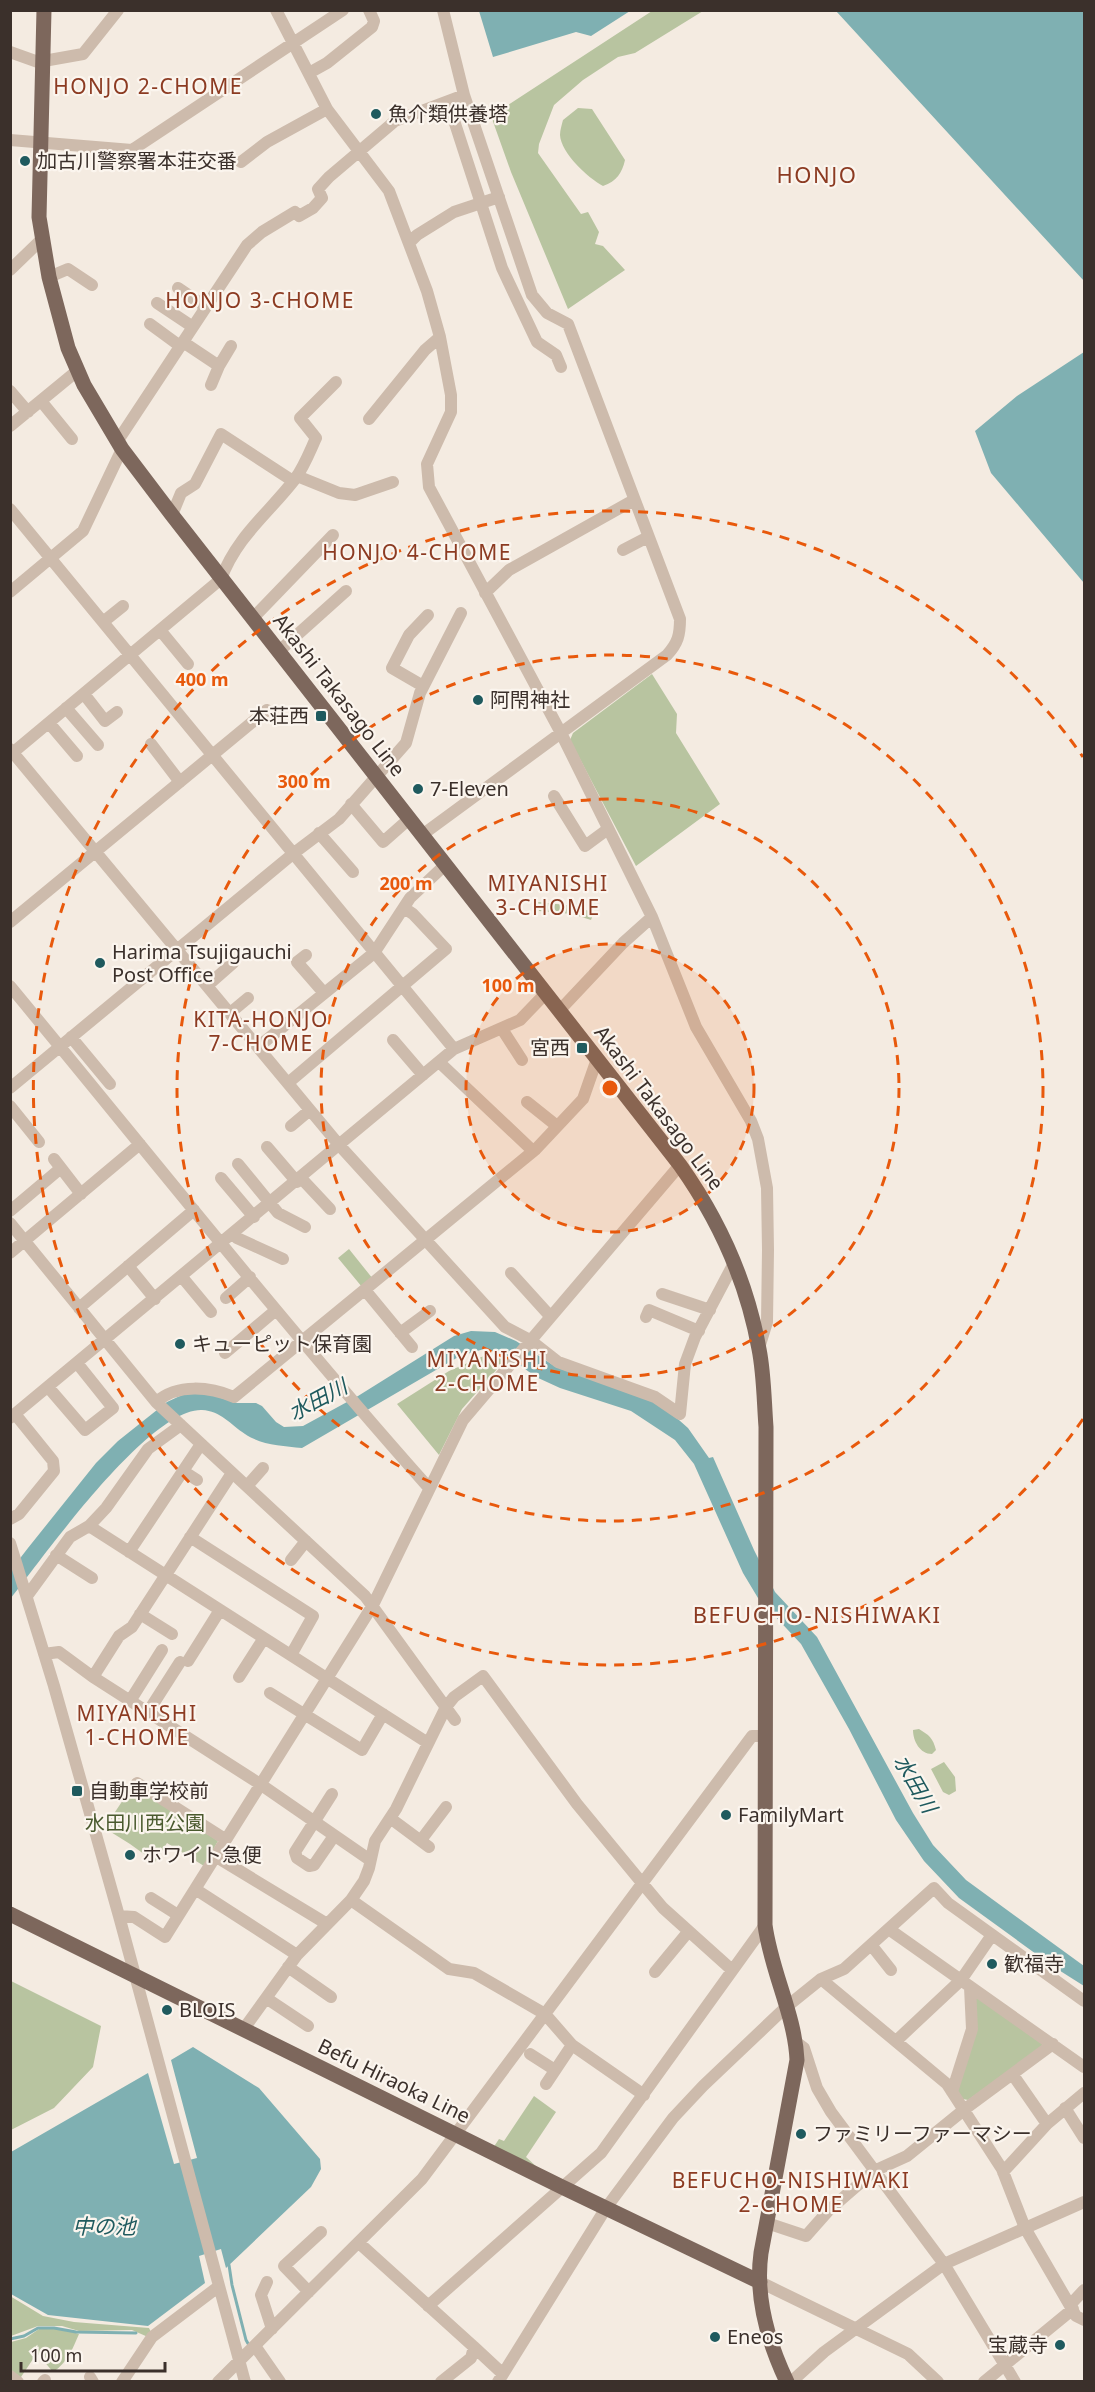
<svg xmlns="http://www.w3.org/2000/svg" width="1095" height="2392" font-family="'Noto Sans','Noto Sans JP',sans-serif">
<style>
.green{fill:#b8c4a0}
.water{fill:#7fb0b2}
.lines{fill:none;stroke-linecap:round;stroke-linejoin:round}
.stream{stroke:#7fb0b2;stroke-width:3}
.minor{stroke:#cdbbac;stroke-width:12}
.major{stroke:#7d675c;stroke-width:15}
.ring{fill:none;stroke:#e8590c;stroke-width:3;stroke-dasharray:10 8}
.poi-dot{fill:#1f5a5e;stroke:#fbf5ee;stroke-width:2}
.labels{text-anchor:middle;stroke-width:4.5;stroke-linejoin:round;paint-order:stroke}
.poi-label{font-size:20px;fill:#3b302b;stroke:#fbf5ee;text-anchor:start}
.street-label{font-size:20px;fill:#3b302b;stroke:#fbf5ee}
.park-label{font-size:20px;fill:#4a5a2e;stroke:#fbf5ee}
.neighbourhood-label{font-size:21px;letter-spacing:1.5px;fill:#8c3b22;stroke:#fbf5ee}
.water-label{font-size:21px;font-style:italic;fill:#1f5a5e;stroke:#fbf5ee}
.quarter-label{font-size:22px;letter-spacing:1.5px;fill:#8c3b22;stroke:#fbf5ee}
.centre{fill:#e8590c;stroke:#fbf5ee;stroke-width:3}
.ring-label{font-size:18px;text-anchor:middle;font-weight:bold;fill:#e8590c;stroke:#fbf5ee;stroke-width:4.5;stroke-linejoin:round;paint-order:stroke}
</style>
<rect width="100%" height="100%" fill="#f4ebe1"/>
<path class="green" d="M652,11H703L635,53L618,57L583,80L554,105L539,144L538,153L581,214L588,212L599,232L595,244L603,246L625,270L568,309L511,172L491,116Z
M578,108L592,109L625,160C622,173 617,181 603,186C588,178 561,153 560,135C560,130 562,124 563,120Z
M652,674L677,714L676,733L720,804L636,866L570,740L573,733Z
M538,902L566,905L594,912L591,920L572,914L539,911Z
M349,1249L373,1279L362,1287L338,1258Z
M486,1355L505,1360L462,1409L439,1455L397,1404L449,1371Z
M919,1729C929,1735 933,1738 936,1750L932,1754C920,1754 913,1741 913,1730Z
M944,1762L955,1777L956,1791L949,1795L943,1792L931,1769Z
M133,1785L218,1841L204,1866L167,1843L155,1862L130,1844L106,1829L105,1827Z
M11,1981L101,2026L93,2067L54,2108L11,2130Z
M974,1994L1043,2043L1041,2048L968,2100L963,2099L955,2088Z
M534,2096L556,2112L526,2157L539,2169L493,2148L499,2139L504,2141Z
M10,2296L43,2316L74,2322L149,2328L152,2334L148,2337L132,2330L79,2331L62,2326H38L11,2336Z
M39,2329H62L79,2334C72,2350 68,2362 53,2372L37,2353L19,2380L11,2373V2342L26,2338Z"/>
<path class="water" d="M479,11V10L630,11L591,36L576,32L493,57Z
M836,11H1084V281Z
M1084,352V583L991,473L975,431L1017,396Z
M471,1331L495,1332L516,1341L556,1367L662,1405L688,1428L709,1458L713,1457L754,1550L775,1592L817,1637L913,1813L933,1845L966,1880L1084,1966V1986L1054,1967L959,1898L924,1861L896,1820L849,1729L801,1644L758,1598L743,1573L694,1464L675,1440L631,1411L560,1388L536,1377L506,1355L484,1349L460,1356L302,1448C282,1446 261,1445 245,1434C230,1424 221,1411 202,1410C149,1408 44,1556 11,1598V1570L28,1548L96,1463L118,1441L167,1402L182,1395L202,1392L237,1403H256L262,1406L276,1422L284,1427L303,1426L358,1396L454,1336Z
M193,2047L259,2088L320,2159L321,2169L311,2187L226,2268L221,2249L199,2256L205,2283L148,2326L48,2315L11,2294V2152L148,2073L174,2164L197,2158L171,2060Z"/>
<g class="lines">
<path class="stream" d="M229,2265L232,2285L246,2340L250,2347
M10,2339L24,2336L38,2328H54L76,2332L136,2333"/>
<path class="minor" d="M276,10L327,109L389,191L427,291L440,337L451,395V412L427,464L429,487L561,733L652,917L696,1027L751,1121L758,1139L767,1188L768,1250L767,1322L759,1348
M10,52L38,62L83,54L118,10
M309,73L327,63L372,27L374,21L369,10
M448,102L502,268L537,342L556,355L561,367
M10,140L132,150L343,10
M241,162L267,142L327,109
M409,243L417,235L454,212L499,197
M10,270L42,239
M49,277L68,269L92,285
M178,288L206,307
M157,303L193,327
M150,324L180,346
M183,342L219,366
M211,385L219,366L231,346
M10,391L28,412
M41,401L72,439
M369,419L425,350L440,337
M10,426L77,371
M117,442L247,245L262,232L295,212L299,216L313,208L322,198L318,189L329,177L395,121L464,95
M297,476L339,493L355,495L393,482
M10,509L454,1049
M172,515L181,493L195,484L221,434L293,481
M623,550L648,537
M10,592L83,531L122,449
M485,593L509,570L634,500
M252,619L333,535
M103,622L123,606
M160,630L188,664
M278,652L346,591
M423,686L392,668L409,635L428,615
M84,694L105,721L117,712
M66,708L98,745
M49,723L77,756
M151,744L180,782
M10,749L340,1146L505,1327L530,1340L558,1362L655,1397L680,1414L685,1364L695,1337L734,1263
M10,755L221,579C237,536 268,514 295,479C304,467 310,451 316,438L300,418L336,382
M554,796L585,846L608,829
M351,804L383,842L409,819
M319,833L353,872
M422,835L667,655C678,643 680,635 680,619L568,324L547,313L532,295L464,95L443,10
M10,922L267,710
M306,955L297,962L324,993
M208,985L233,963
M10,986C149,1154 284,1325 429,1488
M559,1011L623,943L652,917
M230,1013L248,998
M502,1029L522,1060
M71,1037L110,1084
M393,1040L423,1075
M258,1047L374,953L410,898L445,865
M439,1062L533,1151
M288,1083L446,949L413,914L404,908
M10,1088L294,853L339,819L406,743L420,693L461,613
M527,1102L557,1126
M10,1106L39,1142
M291,1126L310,1110
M267,1147L297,1182
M54,1159L81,1194
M238,1164L278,1213L305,1227
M221,1178L254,1217
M301,1178L330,1209
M10,1211L61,1168
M10,1223L156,1402L365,1596L455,1720
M233,1234L237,1238L283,1259
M10,1253L140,1144
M128,1266L155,1299
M511,1273L550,1316
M182,1277L211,1312
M365,1290L412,1347
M662,1294L710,1310
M226,1298L250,1277
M79,1308L194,1210
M646,1317L649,1310L699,1331
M400,1333L430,1311
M225,1353L276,1310
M48,1387L85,1430L113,1408L77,1363
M156,1402C178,1383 210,1387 234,1397L536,1149L583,1099L597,1059
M10,1418L454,1049L520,1020L546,993
M183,1471L197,1480
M247,1486L263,1468
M10,1519L19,1514L54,1471L53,1461L15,1414
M89,1526L428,1743
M190,1537L313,1616L291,1655
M10,1543L54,1686L119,1916L245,2382
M129,1552L201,1444
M56,1555L92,1578
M291,1560L306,1541
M27,1596L70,1537L89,1526L106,1508L148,1449L181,1425
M140,1614L172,1634
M44,1654L59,1652L93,1677L260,1784L370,1860
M188,1661L220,1610
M93,1677L119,1636L132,1627L232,1473
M239,1677L264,1638
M270,1693L362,1750L383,1714
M130,1701L162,1650
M148,1712L180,1662
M137,1783L225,1839
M332,1794L295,1852L297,1858L309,1866L314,1865L334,1836
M390,1818L429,1847
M421,1840L446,1807
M215,1856L327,1924
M195,1889L297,1955
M151,1898L178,1915
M351,1900L449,1969L474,1973L545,2014L572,2045L644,2095
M119,1916L134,1917L165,1937L373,1605L463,1420L680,1165
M890,1930L1084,2067
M872,1946L891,1970
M288,1967L331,1997
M655,1972L688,1932
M821,1979L947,2084L1002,2169L1025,2228L1076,2316L1084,2320
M266,1998L308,2026
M243,2030L297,1955L351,1900L364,1881L369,1868L375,1841L396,1809L446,1707L454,1697L483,1676L577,1804L642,1883L663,1908L732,1970
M896,2041L961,1980L992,1935
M796,2042L804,2048L817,2088L831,2112L944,2264L1015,2382
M530,2054L555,2070
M1013,2075L1047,2124
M546,2084L572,2045
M952,2092L972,2029L970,1987
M1065,2108L1084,2138
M1003,2172L1047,2124L1084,2093
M767,2223L806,2236L829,2210L874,2171L907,2156L965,2109L1053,2044
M359,2243L474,2347L471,2358L441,2382
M267,2282L261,2295L272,2329
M760,2282L908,2354L938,2382
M309,2292L284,2266L321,2232
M1070,2305L1084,2290
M428,2306L601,2153L765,1925
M255,2346L280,2382
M474,2347L503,2374
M10,2376L18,2382
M90,2377L93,2382
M43,2382L45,2380
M122,2382L152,2337L218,2287
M218,2382L422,2179L752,1736H765
M498,2382L606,2208L673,2118L703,2086L785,2008L821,1979L844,1969L934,1888L948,1903L1084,2001
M791,2382L824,2352L944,2264L1084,2202
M984,2382L1073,2309"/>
<path class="major" d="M44,10L39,217L49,277L68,348L84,385L122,449L172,515L680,1165C719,1220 747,1282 759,1349C764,1374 764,1401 766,1427L765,1925C771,1971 795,2015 797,2060L761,2253C755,2297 768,2342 787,2382
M10,1914L562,2187L760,2282"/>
</g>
<circle cx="610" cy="1088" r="144" fill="#e8590c" fill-opacity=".12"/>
<g class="ring">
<circle cx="610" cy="1088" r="144"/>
<circle cx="610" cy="1088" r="289"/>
<circle cx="610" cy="1088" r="433"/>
<path d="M1083 1419A577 577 0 1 1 1083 757"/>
</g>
<g class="poi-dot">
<circle cx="376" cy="114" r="6"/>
<circle cx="25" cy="161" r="6"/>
<circle cx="478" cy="700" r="6"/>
<rect x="315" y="710" width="12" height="12" rx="3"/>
<circle cx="418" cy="789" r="6"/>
<circle cx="100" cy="963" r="6"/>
<rect x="576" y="1042" width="12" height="12" rx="3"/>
<circle cx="180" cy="1344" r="6"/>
<rect x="71" y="1785" width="12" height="12" rx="3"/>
<circle cx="726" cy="1815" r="6"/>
<circle cx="130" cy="1855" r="6"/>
<circle cx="992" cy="1964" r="6"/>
<circle cx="167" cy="2010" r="6"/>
<circle cx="801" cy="2134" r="6"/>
<circle cx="715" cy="2337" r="6"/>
<circle cx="1060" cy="2345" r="6"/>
</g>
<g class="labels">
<g class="poi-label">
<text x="388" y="121">魚介類供養塔</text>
<text x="37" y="168">加古川警察署本荘交番</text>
<text x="490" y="707">阿閇神社</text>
<text x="309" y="723" text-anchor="end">本荘西</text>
<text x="430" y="796">7-Eleven</text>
<text x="112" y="959">Harima Tsujigauchi<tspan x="112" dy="23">Post Office</tspan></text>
<text x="570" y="1055" text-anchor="end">宮西</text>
<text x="192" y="1351">キューピット保育園</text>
<text x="89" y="1798">自動車学校前</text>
<text x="738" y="1822">FamilyMart</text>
<text x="142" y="1862">ホワイト急便</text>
<text x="1004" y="1971">歓福寺</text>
<text x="179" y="2017">BLOIS</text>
<text x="813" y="2141">ファミリーファーマシー</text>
<text x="727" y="2344">Eneos</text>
<text x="1048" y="2352" text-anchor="end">宝蔵寺</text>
</g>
<g class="street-label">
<text transform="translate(339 695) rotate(52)" y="7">Akashi Takasago Line</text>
<text transform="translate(659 1108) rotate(53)" y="7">Akashi Takasago Line</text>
<text transform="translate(394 2081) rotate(26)" y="7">Befu Hiraoka Line</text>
</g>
<g class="park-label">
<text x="145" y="1830">水田川西公園</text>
</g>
<g class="neighbourhood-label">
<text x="148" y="94">HONJO 2-CHOME</text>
<text x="260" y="308">HONJO 3-CHOME</text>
<text x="417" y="560">HONJO 4-CHOME</text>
<text x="548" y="891">MIYANISHI<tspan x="548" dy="24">3-CHOME</tspan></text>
<text x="261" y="1027">KITA-HONJO<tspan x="261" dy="24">7-CHOME</tspan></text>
<text x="487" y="1367">MIYANISHI<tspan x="487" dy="24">2-CHOME</tspan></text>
<text x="137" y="1721">MIYANISHI<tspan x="137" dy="24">1-CHOME</tspan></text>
<text x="791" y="2188">BEFUCHO-NISHIWAKI<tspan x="791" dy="24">2-CHOME</tspan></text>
</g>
<g class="water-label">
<text transform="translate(318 1400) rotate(-28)" y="7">水田川</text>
<text transform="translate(915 1784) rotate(60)" y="7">水田川</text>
<text x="104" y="2234">中の池</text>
</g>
<g class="quarter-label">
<text x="817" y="183">HONJO</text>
<text x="817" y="1623">BEFUCHO-NISHIWAKI</text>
</g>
</g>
<circle cx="610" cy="1088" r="9" class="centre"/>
<g class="ring-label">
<text x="202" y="686">400 m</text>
<text x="304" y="788">300 m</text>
<text x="406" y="890">200 m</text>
<text x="508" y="992">100 m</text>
</g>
<rect width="1095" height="2392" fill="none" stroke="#3b302b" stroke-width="24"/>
<path d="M21 2362v9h144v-9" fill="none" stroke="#3b302b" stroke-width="3"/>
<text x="30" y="2362" font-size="18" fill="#3b302b" stroke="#fbf5ee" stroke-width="4.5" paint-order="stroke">100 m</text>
</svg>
